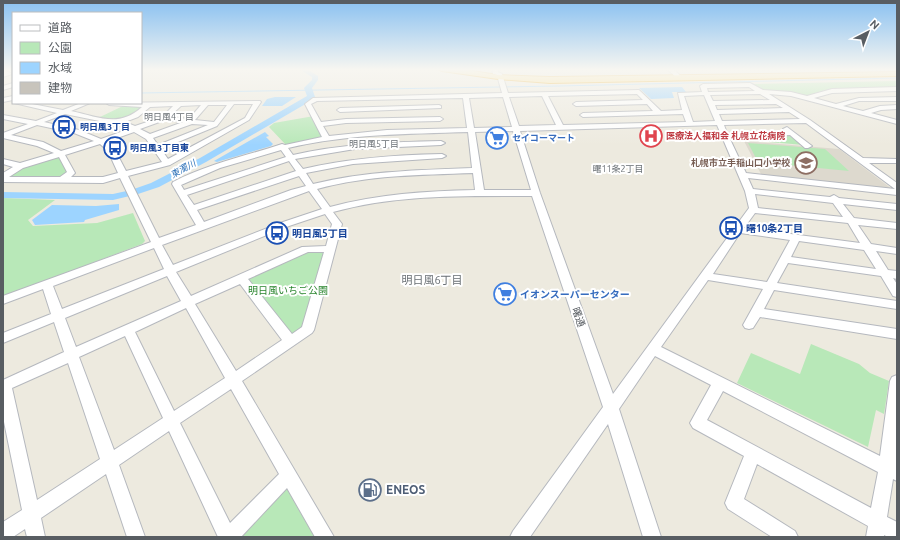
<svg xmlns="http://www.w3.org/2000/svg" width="900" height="540" font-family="Ubuntu,'Noto Sans JP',sans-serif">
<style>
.education{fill:#ddd9ce}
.green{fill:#b8e8b8}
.water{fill:#9dd4ff}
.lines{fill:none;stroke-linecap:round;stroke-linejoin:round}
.stream{stroke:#9dd4ff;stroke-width:1}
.river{fill:#9dd4ff;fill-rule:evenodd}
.minor-casing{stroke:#b5b8be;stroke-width:2}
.highway-casing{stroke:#eca200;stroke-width:2}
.minor{fill:#fff;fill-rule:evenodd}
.highway{fill:#ffe084;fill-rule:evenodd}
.wall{fill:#aca9a2}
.building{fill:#c8c4bc;stroke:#8c8984}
.labels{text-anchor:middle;stroke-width:4;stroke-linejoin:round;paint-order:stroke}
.far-neighbourhood-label{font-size:9px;fill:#696f74;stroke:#fff}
.far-transit-label{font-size:9px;font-weight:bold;fill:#164399;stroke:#fff;text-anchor:start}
.far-health-label{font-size:9px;font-weight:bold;fill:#be3a42;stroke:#fff;text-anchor:start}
.far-shop-label{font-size:9px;font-weight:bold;fill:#366cbe;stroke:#fff;text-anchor:start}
.far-education-label{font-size:9px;font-weight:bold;fill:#785e54;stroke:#fff;text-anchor:end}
.far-water-label{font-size:9px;font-style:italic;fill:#3174ba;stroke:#fff}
.transit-label{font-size:10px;font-weight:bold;fill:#164399;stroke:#fff;text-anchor:start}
.park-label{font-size:10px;fill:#2c8630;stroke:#fff}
.shop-label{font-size:10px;font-weight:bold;fill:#366cbe;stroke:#fff;text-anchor:start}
.street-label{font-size:10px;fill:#585d62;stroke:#fff}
.neighbourhood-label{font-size:11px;fill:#696f74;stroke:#fff}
.near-service-label{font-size:12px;font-weight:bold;fill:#4e5e75;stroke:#fff;text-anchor:start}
</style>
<rect width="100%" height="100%" fill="#edeadf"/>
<path class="education" d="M744,141L839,149L892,189L891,190L762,176Z"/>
<path class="green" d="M897,81V88L834,89L822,91L808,96L762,90L753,84Z
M125,105H146L132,116L119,121L100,117Z
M314,116L326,137L286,145L269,127L274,123Z
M764,135H790L804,145L769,142Z
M748,143L825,149L849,171L758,162Z
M60,154L71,173L61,180L3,177L20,166Z
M3,198L55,200L28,220L33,226L97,223L133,213L145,241L142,244L3,297Z
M306,249H330L308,330L290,341L242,279Z
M811,344L859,364L870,373L889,381L884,414L876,410L868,447L737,383L751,353L800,374Z
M289,475L325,537H228Z"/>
<path class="water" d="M682,87L686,92H672L674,98L651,99L639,88Z
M275,97H296L282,106H262L267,99Z
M265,132L269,136L266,137L273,144L271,146L217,162L214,161Z
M119,204V210L85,220L84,222L35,225L32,220L52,205L96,206Z"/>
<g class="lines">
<path class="stream" d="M141,93L559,86L897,78"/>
<path class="river" d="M299,69H307L318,76V80L312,88L315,97L314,99L206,162L159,187L138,194L113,200L3,198V192L113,194L131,190L151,183L200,158L307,96L304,88L312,80V77Z"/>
<g class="minor-casing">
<path id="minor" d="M3,69L12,74L3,77Z
M492,69H498V72L502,74L508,93L639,90L661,111L682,110L678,93L702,92L700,86L703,84L750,83L763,90L791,92L807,96L832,89L897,87V91L832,93L814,98L836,104L859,98L897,97V101H859L843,106L863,111L880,106L897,105V109L881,110L871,113L897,120V124L791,96L769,94L810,120L863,158L897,159V163H869L897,183V195L748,178L753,189L830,197L834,195L839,198L897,204V210L843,204L854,218L897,223V229L858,225L871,244L897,248V254L876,251L888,270L897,271V279L893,278L897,284V297L893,296L881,276L788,263L777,283L897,301V309L774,290L764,309L897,329V339L760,317L753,328L749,329L745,328L743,325L763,289L708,280L661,347L880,456L890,381L892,377L897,375V450L896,464L897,465V481L893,479L887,517L897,522V537H888L884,535V537H866L868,526L757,464L744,499L795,531L798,537H772L728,509L725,503L744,456L693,428L690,423L711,385L655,356L619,409L661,537H643L608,424L530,537H510L513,531L603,407L532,196C466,196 398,194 333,212L342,224L314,330L312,333L242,381L334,537H315L287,488L241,537H218L169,431L119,465L145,537H127L106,474L41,518L45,537H27L25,529L13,537H3V522L22,510L3,417V380L64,352L54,322L3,343V333L51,314L43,289L3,304V296L151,242L120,178L103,183L3,182V173L13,167L3,164V159L20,163L54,153L37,146L3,138V133L28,124L3,119V115L36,121L57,113L14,103H27L63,110L81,103H90L71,111C99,117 119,128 142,107L109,105L106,103L260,101L261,102L249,120L170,165L128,176L159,238L196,225L172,184L173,182C207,164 246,156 282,144L285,145L322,137L305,104L313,98L502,93L497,75L493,74ZM749,87L755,91L708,92L707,88ZM637,94L643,100L576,102L573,104L576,106L647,104L653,111L583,113L580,115L583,117L683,114L686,122L563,125L548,96ZM760,94L770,100L713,101L710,95ZM704,95L715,121L693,122L684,96ZM542,96L556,125L519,126L509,97ZM503,97L512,127L474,128L469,98ZM463,98L467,128L387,130L329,136L323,126L346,123L440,121L443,119L440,117L346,119L321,122L311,104L317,101ZM234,104H253L245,118L168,159L161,149L217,126ZM776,104L783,108L717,110L715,105ZM201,105L189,119L169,117L181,106ZM208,105H227L214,122L195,120ZM173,106L162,117L135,126L125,122L138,117L150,107ZM789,112L800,119L722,121L719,114ZM65,114L124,126L129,129L101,139L79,130L44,122ZM165,120L183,122L150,134L140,129ZM806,123L895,189L746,173L729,137L790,135L805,148H808L812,146L787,127L783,129L785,131L727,133L724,125ZM192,124L208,125L158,145L153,138ZM37,125L74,133L94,141L61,151L43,142L11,135ZM717,125L745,191L749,208L613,394L540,193L520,131ZM513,131L531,190H484L475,132ZM134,132L146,139L162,162L126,171L115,150L106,142ZM468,132L472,168C418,170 366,171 313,184L306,173L353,164L442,158L446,156L442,154C395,155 349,158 303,169L295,159L355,149L441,145L445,143L441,141C391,142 341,144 293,155L288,148C347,134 407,134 468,132ZM100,144L108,151L118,173L103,177H71L75,173L65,155ZM281,150L286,157L184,190L181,185L220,168ZM59,157L67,172L60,177H9L23,168ZM289,161L296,171L194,205L187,195ZM473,173L475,190C426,191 378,194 330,207L317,189C368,175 420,175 473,173ZM299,176L306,186L291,190L204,222L197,210ZM309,191L322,209L283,222L173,265L162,245ZM755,194L833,203L843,217L758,208ZM755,213L848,223L860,243L744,228ZM325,214L332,224L326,246L302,247L191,296L176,272L289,226ZM740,233L790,240L767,282L713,274ZM799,241L864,250L876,269L791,257ZM154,248L164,269L62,309L53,286ZM308,252H324L302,327L292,334L248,279ZM167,276L181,301L76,347L65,318ZM240,284L282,340L236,371L195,304ZM186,308L225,378L174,411L135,332ZM125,336L163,418L114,450L79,357ZM68,363L100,459L37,500L12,388ZM231,389L279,474L230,523L180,423ZM723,391L878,472L871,508L707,420Z
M667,69H673L683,78L678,79Z
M13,83V87L3,90V86Z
M13,96V100L3,102V98Z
M439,105L441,106V108L340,112L337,110L340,108Z"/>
</g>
<g class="highway-casing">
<path id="highway" d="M438,69H460L498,75L550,77L897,72V76L550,83L498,79L442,71Z"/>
</g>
<use href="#minor" class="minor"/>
<use href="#highway" class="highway"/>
</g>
<path class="wall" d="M492,130L502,136L501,141H494L492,135Z"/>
<path class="building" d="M492,130H500L502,136H494Z"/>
<linearGradient id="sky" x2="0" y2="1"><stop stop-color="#8ac1f1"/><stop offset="0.48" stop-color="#f7f6f1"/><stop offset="1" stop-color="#f7f6f1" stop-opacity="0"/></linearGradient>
<rect width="900" height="145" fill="url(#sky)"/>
<defs>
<g id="bus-ring" transform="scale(1.15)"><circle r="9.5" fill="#fff" stroke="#1a4fb4" stroke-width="1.5"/><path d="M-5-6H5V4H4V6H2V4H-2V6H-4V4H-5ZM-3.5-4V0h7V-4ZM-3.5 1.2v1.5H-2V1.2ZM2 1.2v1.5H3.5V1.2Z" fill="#1a4fb4"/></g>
<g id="hospital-ring" transform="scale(1.15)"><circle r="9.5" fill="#fff" stroke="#e0444e" stroke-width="1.5"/><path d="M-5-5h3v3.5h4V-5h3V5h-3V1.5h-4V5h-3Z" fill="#e0444e"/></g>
<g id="supermarket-ring" transform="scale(1.15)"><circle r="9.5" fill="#fff" stroke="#3f7fe0" stroke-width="1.5"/><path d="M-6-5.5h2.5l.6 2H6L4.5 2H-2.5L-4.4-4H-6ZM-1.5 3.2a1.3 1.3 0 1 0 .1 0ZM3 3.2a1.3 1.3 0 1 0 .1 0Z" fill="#3f7fe0"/></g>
<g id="school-ring" transform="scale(1.15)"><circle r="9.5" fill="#fff" stroke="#8d6e63" stroke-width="1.5"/><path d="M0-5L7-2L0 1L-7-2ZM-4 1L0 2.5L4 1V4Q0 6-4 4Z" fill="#8d6e63"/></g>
<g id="fuel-ring" transform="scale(1.15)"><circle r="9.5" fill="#fff" stroke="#5c6f8a" stroke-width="1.5"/><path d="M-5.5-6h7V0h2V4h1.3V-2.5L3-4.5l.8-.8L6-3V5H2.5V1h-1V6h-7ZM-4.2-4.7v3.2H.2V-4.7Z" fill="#5c6f8a"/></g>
</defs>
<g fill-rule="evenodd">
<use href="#bus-ring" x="64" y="127"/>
<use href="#hospital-ring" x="651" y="136"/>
<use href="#supermarket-ring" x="497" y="138"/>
<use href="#bus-ring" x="115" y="148"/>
<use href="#school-ring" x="806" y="163"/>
<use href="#bus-ring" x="731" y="228"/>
<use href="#bus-ring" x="277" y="233"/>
<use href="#supermarket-ring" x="505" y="294"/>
<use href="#fuel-ring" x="370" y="490"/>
</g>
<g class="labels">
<g class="far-neighbourhood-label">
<text x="169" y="120">明日風4丁目</text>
<text x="374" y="147">明日風5丁目</text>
<text x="618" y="172">曙11条2丁目</text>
</g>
<g class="far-transit-label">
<text x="80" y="130">明日風3丁目</text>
<text x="130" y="151">明日風3丁目東</text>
</g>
<g class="far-health-label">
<text x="666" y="139">医療法人福和会 札幌立花病院</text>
</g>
<g class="far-shop-label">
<text x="512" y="141">セイコーマート</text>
</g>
<g class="far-education-label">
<text x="790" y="166">札幌市立手稲山口小学校</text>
</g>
<g class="far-water-label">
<text transform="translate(183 169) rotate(-29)" y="3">東濁川</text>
</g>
<g class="transit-label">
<text x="746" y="232">曙10条2丁目</text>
<text x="292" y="237">明日風5丁目</text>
</g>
<g class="park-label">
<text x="288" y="294">明日風いちご公園</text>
</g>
<g class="shop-label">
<text x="520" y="298">イオンスーパーセンター</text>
</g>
<g class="street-label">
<text transform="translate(579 317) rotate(71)" y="4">曙通</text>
</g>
<g class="neighbourhood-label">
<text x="432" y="284">明日風6丁目</text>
</g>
<g class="near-service-label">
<text x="386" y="494">ENEOS</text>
</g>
</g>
<rect width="900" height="540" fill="none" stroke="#585d62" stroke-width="8"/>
<rect x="12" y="12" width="130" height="92" fill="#ffffff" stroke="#bcbec0"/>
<rect x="20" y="25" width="20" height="6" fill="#ffffff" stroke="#bcbec0"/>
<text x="48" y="32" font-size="12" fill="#585d62">道路</text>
<rect x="20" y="42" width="20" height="12" fill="#b8e8b8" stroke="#bcbec0"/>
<text x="48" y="52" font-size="12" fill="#585d62">公園</text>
<rect x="20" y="62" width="20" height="12" fill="#9dd4ff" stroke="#bcbec0"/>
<text x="48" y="72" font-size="12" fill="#585d62">水域</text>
<rect x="20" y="82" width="20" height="12" fill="#c8c4bc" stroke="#bcbec0"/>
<text x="48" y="92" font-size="12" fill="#585d62">建物</text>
<g transform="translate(868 32) rotate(42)" stroke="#ffffff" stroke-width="3" paint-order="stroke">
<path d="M0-3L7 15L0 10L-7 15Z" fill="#585d62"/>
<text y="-6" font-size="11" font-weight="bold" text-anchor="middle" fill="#585d62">N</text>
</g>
</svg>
